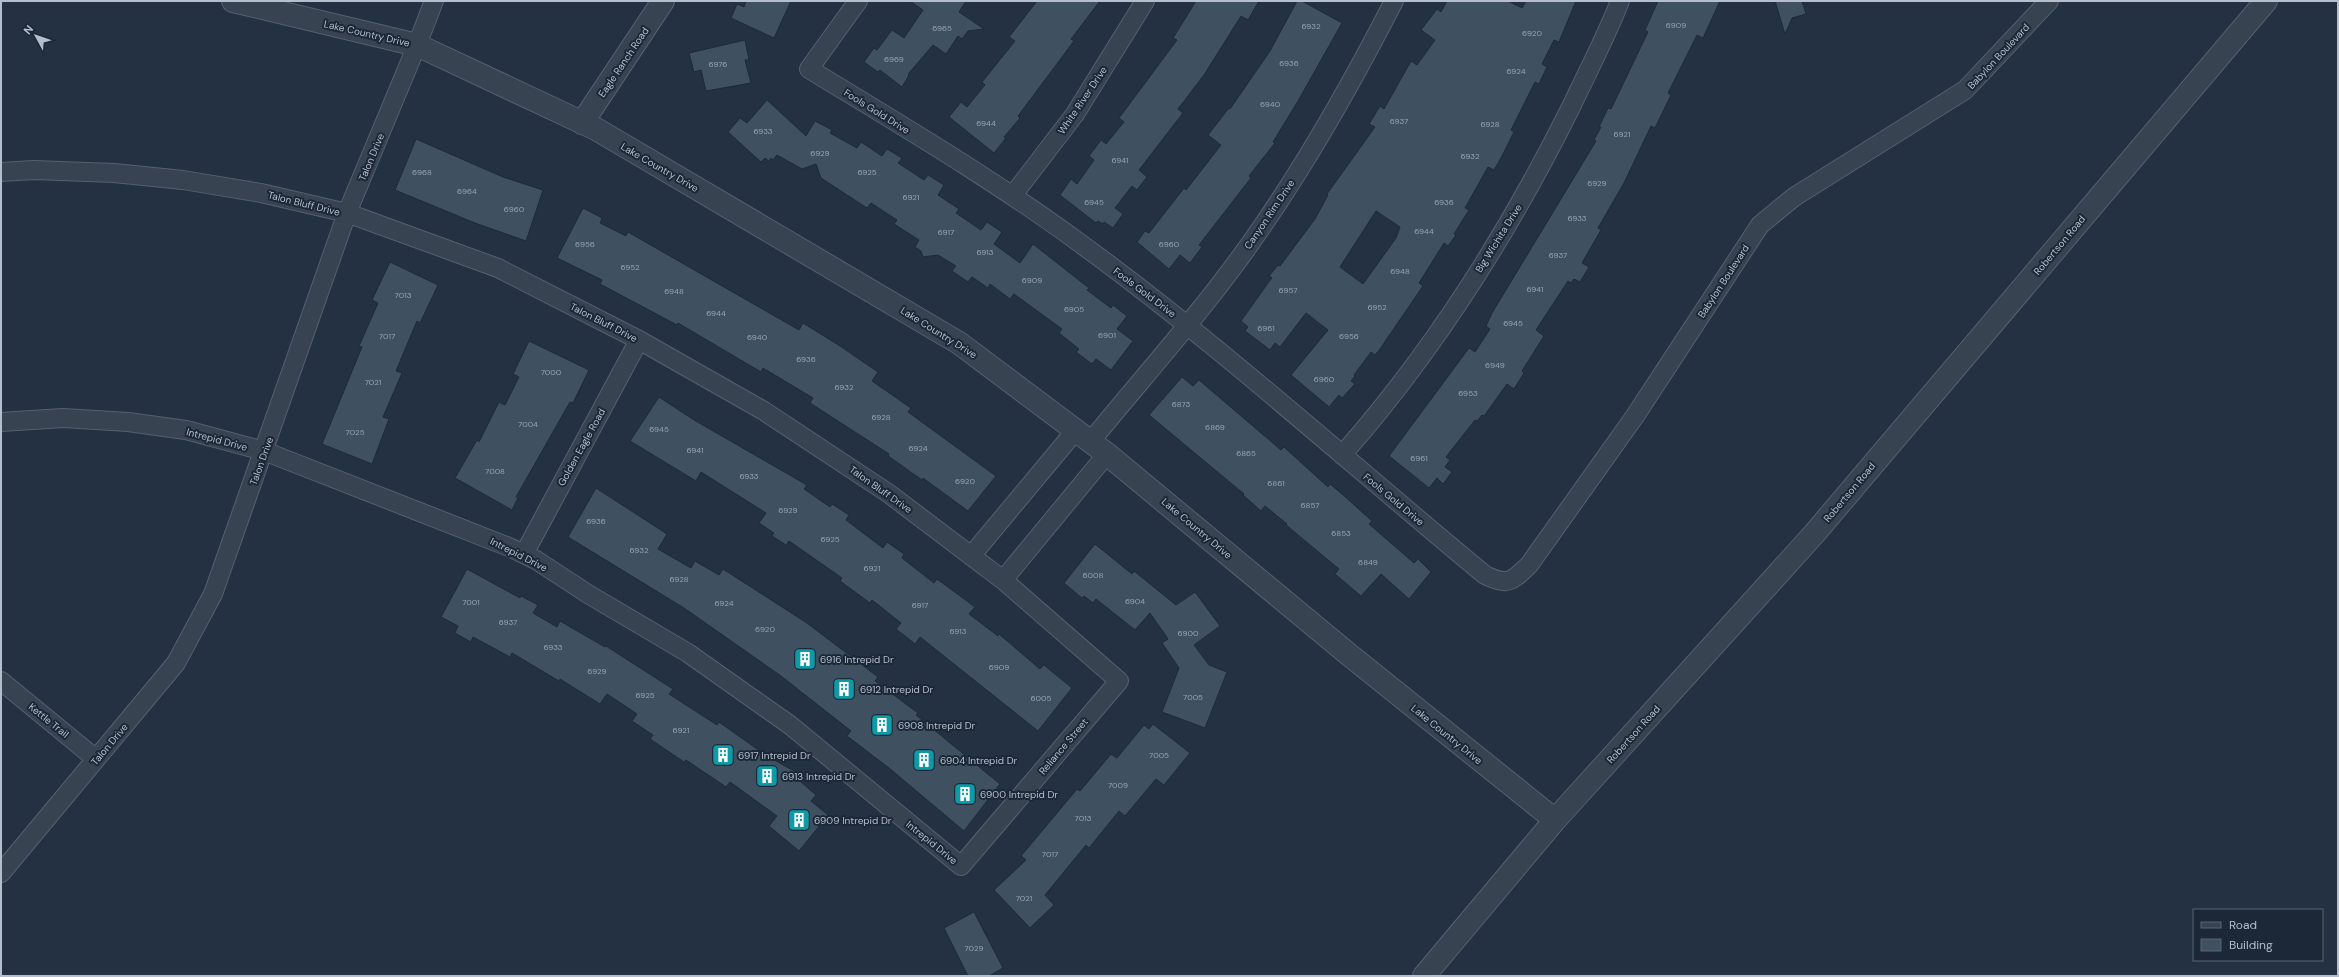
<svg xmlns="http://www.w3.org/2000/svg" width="2339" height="977" font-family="'DM Sans',sans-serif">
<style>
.building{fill:#3f5061;stroke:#1e2a39;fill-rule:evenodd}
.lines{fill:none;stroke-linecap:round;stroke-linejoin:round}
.minor-casing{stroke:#55616f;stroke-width:20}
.tertiary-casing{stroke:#55616f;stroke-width:24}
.minor{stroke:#384351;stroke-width:18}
.tertiary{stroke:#384351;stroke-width:22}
.labels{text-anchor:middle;stroke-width:4;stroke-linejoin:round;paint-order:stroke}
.number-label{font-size:8px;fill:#97a2b1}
.street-label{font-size:10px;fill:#b4becc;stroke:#1c2837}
.poi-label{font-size:10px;fill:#b4becc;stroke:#1c2837;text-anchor:start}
</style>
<rect width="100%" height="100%" fill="#233142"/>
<path class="building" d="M746,1H791L774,38L731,18L737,4L744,7Z
M910,1H966L959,12L984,29L968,31L962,39L958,36L946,54L933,45L909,73L908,77L902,87L880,70L878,72L864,62L874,48L877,50L892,30L904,38L923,10Z
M1037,1H1100L1071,39L1074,41L1018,116L1020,118L1004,137L1006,138L994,153L949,117L961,102L967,107L985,85L982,82L1015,41L1009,37Z
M1196,1H1259L1248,20L1241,16L1204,75L1178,109L1183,113L1139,170L1147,177L1137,190L1132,186L1115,208L1123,214L1113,228L1104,222L1103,224L1098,221L1096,223L1060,195L1071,179L1077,184L1094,160L1089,156L1101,140L1106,144L1124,122L1119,118L1177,40L1173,38Z
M1297,1H1302L1342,23L1298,101L1273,142L1275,143L1249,176L1251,178L1199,245L1202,247L1190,263L1180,255L1169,269L1137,242L1145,231L1149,233L1184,188L1186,190L1221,145L1208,135L1229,108L1230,109L1270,51Z
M1447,1H1508L1522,8L1526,1H1576L1559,42L1554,40L1542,64L1547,67L1539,84L1535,82L1511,130L1514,132L1501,158L1494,170L1488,167L1465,208L1469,210L1454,234L1456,235L1448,246L1444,243L1419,283L1423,286L1380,349L1375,355L1371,352L1354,375L1355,376L1351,381L1355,384L1342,398L1339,395L1329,407L1291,375L1328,330L1306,313L1280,347L1275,343L1270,350L1245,331L1248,327L1241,321L1268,283L1272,278L1269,276L1278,265L1280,266L1315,219L1328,195L1327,194L1375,127L1369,124L1380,106L1384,109L1411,61L1417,65L1435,40L1421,30L1437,9L1441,12ZM1376,211L1400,227L1396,238L1363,284L1340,267Z
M1658,1H1720L1703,38L1697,35L1668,93L1671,95L1655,128L1651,126L1624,183L1598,228L1601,230L1582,263L1589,267L1580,282L1574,279L1571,283L1568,281L1536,330L1544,336L1522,371L1524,373L1514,389L1507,384L1484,416L1482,415L1477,421L1475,420L1446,457L1450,460L1445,467L1452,472L1443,484L1437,478L1429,488L1389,456L1469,348L1475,352L1490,329L1486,326L1492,313L1596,141L1594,140L1601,127H1599L1608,108L1611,109L1648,32L1645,30Z
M1775,1H1802L1806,14L1792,18L1785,34Z
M745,40L749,60H745L751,83L706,91L701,70L694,72L689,53Z
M767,100L806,136L815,121L832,130L830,133L857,148L861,142L882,156L887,149L902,158L898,163L924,180L928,175L944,185L938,195L959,209L956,213L981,230L987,222L1002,232L994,244L1020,263L1033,244L1089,288L1087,290L1111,308L1113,305L1127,316L1117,329L1133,341L1111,370L1096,359L1092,364L1076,352L1079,349L1059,333L1062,329L1014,294L1010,299L990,284L988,288L972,277L968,282L952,271L956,266L938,255L923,257L921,251L915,247L919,240L894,224L897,220L871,203L867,208L821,178L816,164L802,169L777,155L773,160L771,158L769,161L765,158L761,162L728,132L740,118L747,123Z
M416,139L503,177L543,190L526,241L475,223L395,190Z
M583,208L602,218L600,223L626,236L628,232L799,330L803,323L840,346L878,372L872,381L911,408L908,412L996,476L968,511L923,478L922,480L888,456L889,454L810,403L813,398L763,368L761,372L678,323L677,325L600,284L602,280L557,258Z
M390,262L438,285L420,323L417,321L396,371L402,373L383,417L389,419L372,464L322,444L362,347L359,346L378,303L372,300Z
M529,341L589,370L573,403L570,402L516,497L518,498L512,510L455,478L477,440L479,442L499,402L505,405L519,377L513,374Z
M1182,377L1193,386L1199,380L1281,450L1284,447L1328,487L1330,484L1342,494L1372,521L1369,524L1414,563L1418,559L1431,572L1409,599L1381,574L1361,596L1335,574L1339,569L1286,525L1287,524L1265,506L1261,511L1243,495L1244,494L1149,415Z
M659,397L694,420L807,485L804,489L830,507L832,504L849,515L846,520L883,548L887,542L904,554L902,558L934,583L937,579L975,607L969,614L998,636L999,634L1040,669L1044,665L1072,688L1038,731L920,637L915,644L896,629L901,623L872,600L870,603L840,581L842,578L789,541L786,545L772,536L774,533L759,523L766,513L701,472L696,481L630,441Z
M596,488L667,534L658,549L691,568L695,561L719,575L723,569L807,623L878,677L875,681L918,713L916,715L1000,784L964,831L889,768L847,736L851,731L781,676L684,608L568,537Z
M1095,544L1132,574L1134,571L1176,605L1195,592L1220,626L1194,645L1209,665L1227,672L1205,728L1162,712L1179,668L1162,643L1168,639L1150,613L1135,630L1096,599L1093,603L1084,596L1082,598L1064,583Z
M467,569L520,598L521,596L538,605L533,613L557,627L560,621L605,647L606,646L673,689L669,694L717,725L719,722L767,756L796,772L793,775L816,795L811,801L828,815L799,851L769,826L777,816L730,782L726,787L686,760L684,762L650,739L653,735L632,721L637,714L607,694L600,704L560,679L559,681L512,653L510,657L473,637L471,642L455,633L458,626L441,617Z
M1153,724L1190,753L1164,785L1156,779L1125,816L1119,811L1089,848L1086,845L1045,895L1054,905L1030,928L994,890L1026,860L1021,856L1077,789L1080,791L1111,754L1117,758L1144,725L1149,729Z
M974,912L1003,968L989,976H968L944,928Z"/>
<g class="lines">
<g class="minor-casing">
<path id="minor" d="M858,1L809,69C899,124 991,178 1077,241C1219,344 1349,463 1485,575C1508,586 1511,582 1529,565L1635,416L1760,225L1794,197L1965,90L2049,1
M1,172L34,170L114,173L183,180L261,193L347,213L498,268L639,340L764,411L888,493L1003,580L1119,681L961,866L790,725L688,653L588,594L536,560L509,547L264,451L186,430L128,422L63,418L1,422
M1013,195L1075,114L1145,1
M1091,441C1148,371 1210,303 1261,228C1311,156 1354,79 1394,1
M1342,455C1434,351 1510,230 1572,105C1588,71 1606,37 1620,1
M524,554L639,340
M971,556L1076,430
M1003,580L1107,454
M1,681L96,759
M1,873L176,663L213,594L347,213L417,45L434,1"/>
</g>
<g class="tertiary-casing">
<path id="tertiary" d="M233,1L417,45L432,52L596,129L959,343L1107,454L1347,653L1555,820
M582,123L663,1
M1424,976L1555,820L1814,534L2266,1"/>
</g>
<use href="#minor" class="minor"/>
<use href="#tertiary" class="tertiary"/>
</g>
<defs>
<g id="building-square" transform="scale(1.15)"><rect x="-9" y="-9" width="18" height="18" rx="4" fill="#0f9aa8" stroke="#1c2837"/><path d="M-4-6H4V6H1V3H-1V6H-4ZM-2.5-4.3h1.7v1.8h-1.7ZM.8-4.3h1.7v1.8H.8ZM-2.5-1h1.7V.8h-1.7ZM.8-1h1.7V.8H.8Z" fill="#fff"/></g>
</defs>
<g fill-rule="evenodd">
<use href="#building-square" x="805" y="659"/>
<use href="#building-square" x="844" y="689"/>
<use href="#building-square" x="882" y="725"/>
<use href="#building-square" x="723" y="755"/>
<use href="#building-square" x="924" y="760"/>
<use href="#building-square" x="767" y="776"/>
<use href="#building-square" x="965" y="794"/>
<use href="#building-square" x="799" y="820"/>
</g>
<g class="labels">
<g class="number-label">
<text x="1676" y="28">6909</text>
<text x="1311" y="29">6932</text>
<text x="942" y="31">6965</text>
<text x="1532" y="36">6920</text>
<text x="894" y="62">6969</text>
<text x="1289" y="66">6936</text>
<text x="718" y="67">6976</text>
<text x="1516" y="74">6924</text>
<text x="1270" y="107">6940</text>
<text x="1399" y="124">6937</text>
<text x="986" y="126">6944</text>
<text x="1490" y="127">6928</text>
<text x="763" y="134">6933</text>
<text x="1622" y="137">6921</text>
<text x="820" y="156">6929</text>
<text x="1470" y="159">6932</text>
<text x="1120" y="163">6941</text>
<text x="422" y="175">6968</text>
<text x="867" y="175">6925</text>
<text x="1597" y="186">6929</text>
<text x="467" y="194">6964</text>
<text x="911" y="200">6921</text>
<text x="1094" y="205">6945</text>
<text x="1444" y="205">6936</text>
<text x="514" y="212">6960</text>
<text x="1577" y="221">6933</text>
<text x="1424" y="234">6944</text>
<text x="946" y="235">6917</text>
<text x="585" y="247">6956</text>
<text x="1169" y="247">6960</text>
<text x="985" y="255">6913</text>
<text x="1558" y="258">6937</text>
<text x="630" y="270">6952</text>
<text x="1400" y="274">6948</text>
<text x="1032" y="283">6909</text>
<text x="1535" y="292">6941</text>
<text x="1288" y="293">6957</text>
<text x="674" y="294">6948</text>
<text x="403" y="298">7013</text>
<text x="1377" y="310">6952</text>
<text x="1074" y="312">6905</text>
<text x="716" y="316">6944</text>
<text x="1513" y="326">6945</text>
<text x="1266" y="331">6961</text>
<text x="1107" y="338">6901</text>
<text x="387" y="339">7017</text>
<text x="1349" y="339">6956</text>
<text x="757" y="340">6940</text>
<text x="806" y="362">6936</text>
<text x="1495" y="368">6949</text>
<text x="551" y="375">7000</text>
<text x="1324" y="382">6960</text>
<text x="373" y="385">7021</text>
<text x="844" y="390">6932</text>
<text x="1468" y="396">6953</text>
<text x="1181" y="407">6873</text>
<text x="881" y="420">6928</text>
<text x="528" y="427">7004</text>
<text x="1215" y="430">6869</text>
<text x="659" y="432">6945</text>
<text x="355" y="435">7025</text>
<text x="918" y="451">6924</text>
<text x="695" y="453">6941</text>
<text x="1246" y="456">6865</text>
<text x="1419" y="461">6961</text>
<text x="495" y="474">7008</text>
<text x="749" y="479">6933</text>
<text x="965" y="484">6920</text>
<text x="1276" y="486">6861</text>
<text x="1310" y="508">6857</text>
<text x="788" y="513">6929</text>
<text x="596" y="524">6936</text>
<text x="1341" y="536">6853</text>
<text x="830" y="542">6925</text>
<text x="639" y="553">6932</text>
<text x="1368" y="565">6849</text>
<text x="872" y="571">6921</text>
<text x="1093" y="578">6008</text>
<text x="679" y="582">6928</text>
<text x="1135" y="604">6904</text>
<text x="471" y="605">7001</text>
<text x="724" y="606">6924</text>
<text x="920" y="608">6917</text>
<text x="508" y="625">6937</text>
<text x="765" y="632">6920</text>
<text x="958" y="634">6913</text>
<text x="1188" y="636">6900</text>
<text x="553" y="650">6933</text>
<text x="999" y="670">6909</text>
<text x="597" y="674">6929</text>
<text x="645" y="698">6925</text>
<text x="1193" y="700">7005</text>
<text x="1041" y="701">6005</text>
<text x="681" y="733">6921</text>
<text x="1159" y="758">7005</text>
<text x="1118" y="788">7009</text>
<text x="1083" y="821">7013</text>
<text x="1050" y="857">7017</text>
<text x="1024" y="901">7021</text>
<text x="974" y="951">7029</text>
</g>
<g class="street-label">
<text transform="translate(367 33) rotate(13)" y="4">Lake Country Drive</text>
<text transform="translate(1998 56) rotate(-47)" y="4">Babylon Boulevard</text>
<text transform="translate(623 62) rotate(-56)" y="4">Eagle Ranch Road</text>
<text transform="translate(1082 100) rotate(-56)" y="4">White River Drive</text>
<text transform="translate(877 111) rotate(32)" y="4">Fools Gold Drive</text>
<text transform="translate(371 157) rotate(-67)" y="4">Talon Drive</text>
<text transform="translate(660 167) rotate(30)" y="4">Lake Country Drive</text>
<text transform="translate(304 203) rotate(14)" y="4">Talon Bluff Drive</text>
<text transform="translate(1269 214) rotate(-56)" y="4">Canyon Rim Drive</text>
<text transform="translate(1498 238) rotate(-58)" y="4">Big Wichita Drive</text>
<text transform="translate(2059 245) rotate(-50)" y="4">Robertson Road</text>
<text transform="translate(1723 281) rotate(-57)" y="4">Babylon Boulevard</text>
<text transform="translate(1145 292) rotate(37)" y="4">Fools Gold Drive</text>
<text transform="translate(604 322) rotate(27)" y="4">Talon Bluff Drive</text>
<text transform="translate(939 332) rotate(32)" y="4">Lake Country Drive</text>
<text transform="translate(217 439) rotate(15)" y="4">Intrepid Drive</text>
<text transform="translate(581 447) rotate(-61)" y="4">Golden Eagle Road</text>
<text transform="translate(261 461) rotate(-70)" y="4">Talon Drive</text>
<text transform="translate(881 489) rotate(35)" y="4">Talon Bluff Drive</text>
<text transform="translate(1849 492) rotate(-50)" y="4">Robertson Road</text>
<text transform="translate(1394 499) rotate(40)" y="4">Fools Gold Drive</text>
<text transform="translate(1197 528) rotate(40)" y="4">Lake Country Drive</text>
<text transform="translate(519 554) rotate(27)" y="4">Intrepid Drive</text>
<text transform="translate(49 720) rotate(39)" y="4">Kettle Trail</text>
<text transform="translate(1447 734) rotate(39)" y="4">Lake Country Drive</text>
<text transform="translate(1633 734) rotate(-48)" y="4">Robertson Road</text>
<text transform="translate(109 744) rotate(-50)" y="4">Talon Drive</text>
<text transform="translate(1063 746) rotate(-50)" y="4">Reliance Street</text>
<text transform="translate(932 842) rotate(39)" y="4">Intrepid Drive</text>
</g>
<g class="poi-label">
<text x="820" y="663">6916 Intrepid Dr</text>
<text x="860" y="693">6912 Intrepid Dr</text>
<text x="898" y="729">6908 Intrepid Dr</text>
<text x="738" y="759">6917 Intrepid Dr</text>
<text x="940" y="764">6904 Intrepid Dr</text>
<text x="782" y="780">6913 Intrepid Dr</text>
<text x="980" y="798">6900 Intrepid Dr</text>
<text x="814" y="824">6909 Intrepid Dr</text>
</g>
</g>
<rect width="2339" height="977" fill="none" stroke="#b4becc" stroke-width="4"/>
<rect x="2193" y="909" width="130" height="52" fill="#1c2837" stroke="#596473"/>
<rect x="2201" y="922" width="20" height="6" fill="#384351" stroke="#596473"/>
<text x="2229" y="929" font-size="12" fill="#b4becc">Road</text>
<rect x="2201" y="939" width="20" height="12" fill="#3f5061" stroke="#596473"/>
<text x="2229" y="949" font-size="12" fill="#b4becc">Building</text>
<g transform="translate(36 36) rotate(310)" stroke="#1c2837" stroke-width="3" paint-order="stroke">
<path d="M0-3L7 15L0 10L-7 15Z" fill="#b4becc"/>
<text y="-6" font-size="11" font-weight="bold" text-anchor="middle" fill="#b4becc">N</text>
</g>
</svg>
